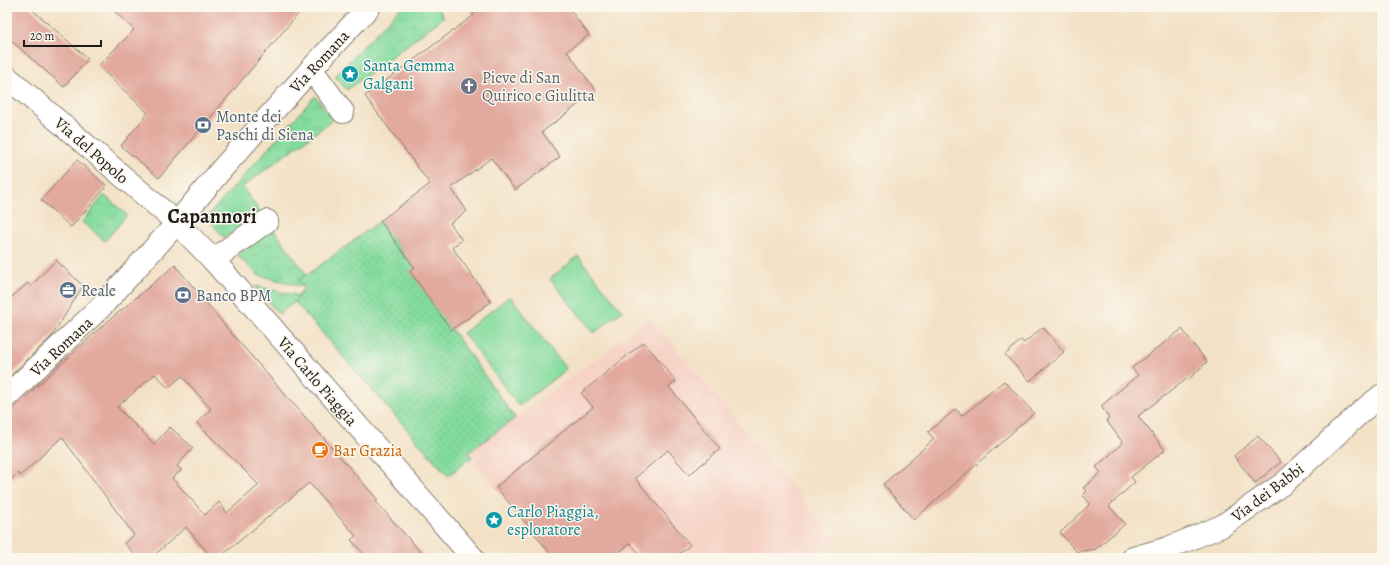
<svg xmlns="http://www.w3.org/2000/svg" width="1389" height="565" font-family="Alegreya,serif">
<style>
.built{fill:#f6d1c5}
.grass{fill:url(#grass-tufts);stroke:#507c5d}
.park{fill:url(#park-dots);stroke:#507c5d}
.garden{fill:#84db9e;stroke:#507c5d}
.building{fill:#e2a99e;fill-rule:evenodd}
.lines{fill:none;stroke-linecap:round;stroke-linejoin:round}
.street-casing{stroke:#887e71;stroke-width:24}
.secondary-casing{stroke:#887e71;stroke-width:24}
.street{stroke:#fff;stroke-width:22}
.secondary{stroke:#fff;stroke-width:22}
.labels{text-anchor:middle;stroke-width:3;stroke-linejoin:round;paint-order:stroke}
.street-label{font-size:16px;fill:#1c1c1c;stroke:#fbf7ec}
.culture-label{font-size:16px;fill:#0d838f;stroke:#fbf7ec;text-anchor:start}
.worship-label{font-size:16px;fill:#5b616d;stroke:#fbf7ec;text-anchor:start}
.service-label{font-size:16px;fill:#4e5e75;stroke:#fbf7ec;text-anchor:start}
.food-label{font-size:16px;fill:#c56008;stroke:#fbf7ec;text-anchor:start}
.district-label{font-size:20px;font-weight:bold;fill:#1c1c1c;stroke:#fbf7ec}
</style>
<defs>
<pattern id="grass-tufts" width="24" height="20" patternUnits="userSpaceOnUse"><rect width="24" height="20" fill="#84db9e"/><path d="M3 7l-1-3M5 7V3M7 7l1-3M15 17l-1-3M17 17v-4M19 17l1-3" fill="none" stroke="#71bb88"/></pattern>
<pattern id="park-dots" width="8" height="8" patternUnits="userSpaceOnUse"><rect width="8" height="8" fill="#84db9e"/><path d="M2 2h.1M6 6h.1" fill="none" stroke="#71bb88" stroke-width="1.8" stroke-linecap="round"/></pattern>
</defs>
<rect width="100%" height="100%" fill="#fbf7ec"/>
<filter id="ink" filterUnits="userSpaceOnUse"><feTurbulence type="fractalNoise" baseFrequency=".025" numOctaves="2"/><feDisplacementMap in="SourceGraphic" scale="8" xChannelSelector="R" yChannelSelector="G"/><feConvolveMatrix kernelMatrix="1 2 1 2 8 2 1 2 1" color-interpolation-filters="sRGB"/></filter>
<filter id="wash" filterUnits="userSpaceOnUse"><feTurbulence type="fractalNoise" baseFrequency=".012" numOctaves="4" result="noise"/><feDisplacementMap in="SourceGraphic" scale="16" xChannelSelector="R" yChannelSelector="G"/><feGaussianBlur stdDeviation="0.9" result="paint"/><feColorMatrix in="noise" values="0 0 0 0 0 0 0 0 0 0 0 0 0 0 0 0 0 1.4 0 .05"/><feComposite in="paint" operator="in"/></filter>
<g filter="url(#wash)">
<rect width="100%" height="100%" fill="#f3e1c6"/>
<path class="built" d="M651,318L839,543L796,558H552L468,453Z"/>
<path class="grass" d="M401,7H437L444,17L347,90L335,76Z
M315,96L333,120L242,187L260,212L224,238L207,217Z
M104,195L127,215L105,241L82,222Z
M273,229L307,275L299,280L304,287L258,275L237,255Z
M254,286L299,296L295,302L279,314Z"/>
<path class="park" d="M380,221L415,268L410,271L515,418L468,453L472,457L448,476L295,302L304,287L298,280L307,275Z"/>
<path class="garden" d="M578,256L622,311L594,333L550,279Z
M510,296L566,369L519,406L463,333Z"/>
<g id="blocks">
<path class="building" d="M7,7H29L88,59L64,87L7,37Z
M110,7H304L159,178L121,146L148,113L98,66L134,30Z
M468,7H568L589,35L567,51L596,91L542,132L560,157L515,190L491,158L451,188L467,211L450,223L462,240L452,247L491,302L451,330L410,271L415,268L380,221L430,184L365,96L474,15Z
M77,160L107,186L71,227L41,200Z
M56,260L83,286L52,336L7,379V301L28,283L31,286Z
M175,265L232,334L378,500L376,502L426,558H368L351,540L356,536L309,483L219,558H212L186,527L151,558H138L124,543L134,535L62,437L20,476L18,473L7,483V414L100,328ZM155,374L168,388L182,376L211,409L197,423L259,485L227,513L219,502L205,515L172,478L182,470L177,466L193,448L170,427L154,444L117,407Z
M1043,327L1064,352L1030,381L1005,355L1021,340L1024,343Z
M1182,329L1207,362L1189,379L1188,378L1138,416L1165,450L1131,477L1135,482L1109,506L1125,524L1096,549L1077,552L1060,533L1090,504L1083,495L1087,491L1083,488L1101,473L1096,467L1123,443L1106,420L1109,418L1101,406L1138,375L1132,368Z
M644,342L676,381L669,387L720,449L689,475L668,450L635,478L690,545L674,558H643L630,543L613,558H554L496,487L593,407L581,393Z
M1004,381L1034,413L914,520L883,484L934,439L928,432L956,409L962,416Z
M1258,436L1281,462L1255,483L1234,456Z"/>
</g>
</g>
<g filter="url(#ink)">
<use href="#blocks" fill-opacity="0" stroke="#887e71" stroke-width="1"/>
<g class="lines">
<g class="street-casing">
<path id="street" d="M311,69L343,112
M7,77L177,223
M213,260L267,221
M1133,558L1168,548L1222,526L1284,483L1362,411L1382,395"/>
</g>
<g class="secondary-casing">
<path id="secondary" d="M177,223L213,260L473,558
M7,396L102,306L177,223L221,170L311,69L369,7"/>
</g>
<use href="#street" class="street"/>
<use href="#secondary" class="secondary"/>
</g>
</g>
<defs>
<g id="sight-disc" transform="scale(0.9)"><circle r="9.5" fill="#0f9aa8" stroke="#fbf7ec"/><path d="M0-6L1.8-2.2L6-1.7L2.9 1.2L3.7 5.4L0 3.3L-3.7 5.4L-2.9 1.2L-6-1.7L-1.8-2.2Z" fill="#fff"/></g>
<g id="church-disc" transform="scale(0.9)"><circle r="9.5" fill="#6b7280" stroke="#fbf7ec"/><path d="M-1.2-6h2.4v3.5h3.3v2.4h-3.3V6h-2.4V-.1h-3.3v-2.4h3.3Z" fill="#fff"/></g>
<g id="bank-disc" transform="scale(0.9)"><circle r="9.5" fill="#5c6f8a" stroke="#fbf7ec"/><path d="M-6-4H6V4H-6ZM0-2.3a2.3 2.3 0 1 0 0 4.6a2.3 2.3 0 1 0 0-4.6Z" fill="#fff"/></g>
<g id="office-disc" transform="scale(0.9)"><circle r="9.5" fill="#5c6f8a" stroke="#fbf7ec"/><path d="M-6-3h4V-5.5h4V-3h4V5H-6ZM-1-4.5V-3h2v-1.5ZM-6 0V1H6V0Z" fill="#fff"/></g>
<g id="cafe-disc" transform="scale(0.9)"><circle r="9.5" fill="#e8710a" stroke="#fbf7ec"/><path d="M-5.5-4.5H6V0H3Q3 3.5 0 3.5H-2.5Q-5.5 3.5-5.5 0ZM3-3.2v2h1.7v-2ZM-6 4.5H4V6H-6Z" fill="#fff"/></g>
</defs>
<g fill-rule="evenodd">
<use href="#sight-disc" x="350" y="74"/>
<use href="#church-disc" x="469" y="86"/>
<use href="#bank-disc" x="203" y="125"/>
<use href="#office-disc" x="68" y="290"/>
<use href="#bank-disc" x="183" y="295"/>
<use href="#cafe-disc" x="320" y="450"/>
<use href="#sight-disc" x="494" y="520"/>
</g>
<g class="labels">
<g class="street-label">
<text transform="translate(319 61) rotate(-47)" y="6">Via Romana</text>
<text transform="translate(92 150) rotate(41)" y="6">Via del Popolo</text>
<text transform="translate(61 346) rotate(-43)" y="6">Via Romana</text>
<text transform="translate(318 381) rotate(49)" y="6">Via Carlo Piaggia</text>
<text transform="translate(1267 492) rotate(-37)" y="6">Via dei Babbi</text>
</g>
<g class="culture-label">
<text x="363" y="71">Santa Gemma<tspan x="363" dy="18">Galgani</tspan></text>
<text x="507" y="517">Carlo Piaggia,<tspan x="507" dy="18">esploratore</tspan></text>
</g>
<g class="worship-label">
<text x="482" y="83">Pieve di San<tspan x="482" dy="18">Quirico e Giulitta</tspan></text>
</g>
<g class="service-label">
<text x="216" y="122">Monte dei<tspan x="216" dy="18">Paschi di Siena</tspan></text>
<text x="81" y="296">Reale</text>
<text x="196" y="301">Banco BPM</text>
</g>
<g class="food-label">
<text x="333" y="456">Bar Grazia</text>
</g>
<g class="district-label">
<text x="212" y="223">Capannori</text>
</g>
</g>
<rect width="1389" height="565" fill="none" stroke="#fbf7ec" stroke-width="24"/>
<path d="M24 40v6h77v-6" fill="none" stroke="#1c1c1c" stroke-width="2"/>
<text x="30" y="40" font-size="12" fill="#1c1c1c" stroke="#fbf7ec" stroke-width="3" paint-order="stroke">20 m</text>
</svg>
